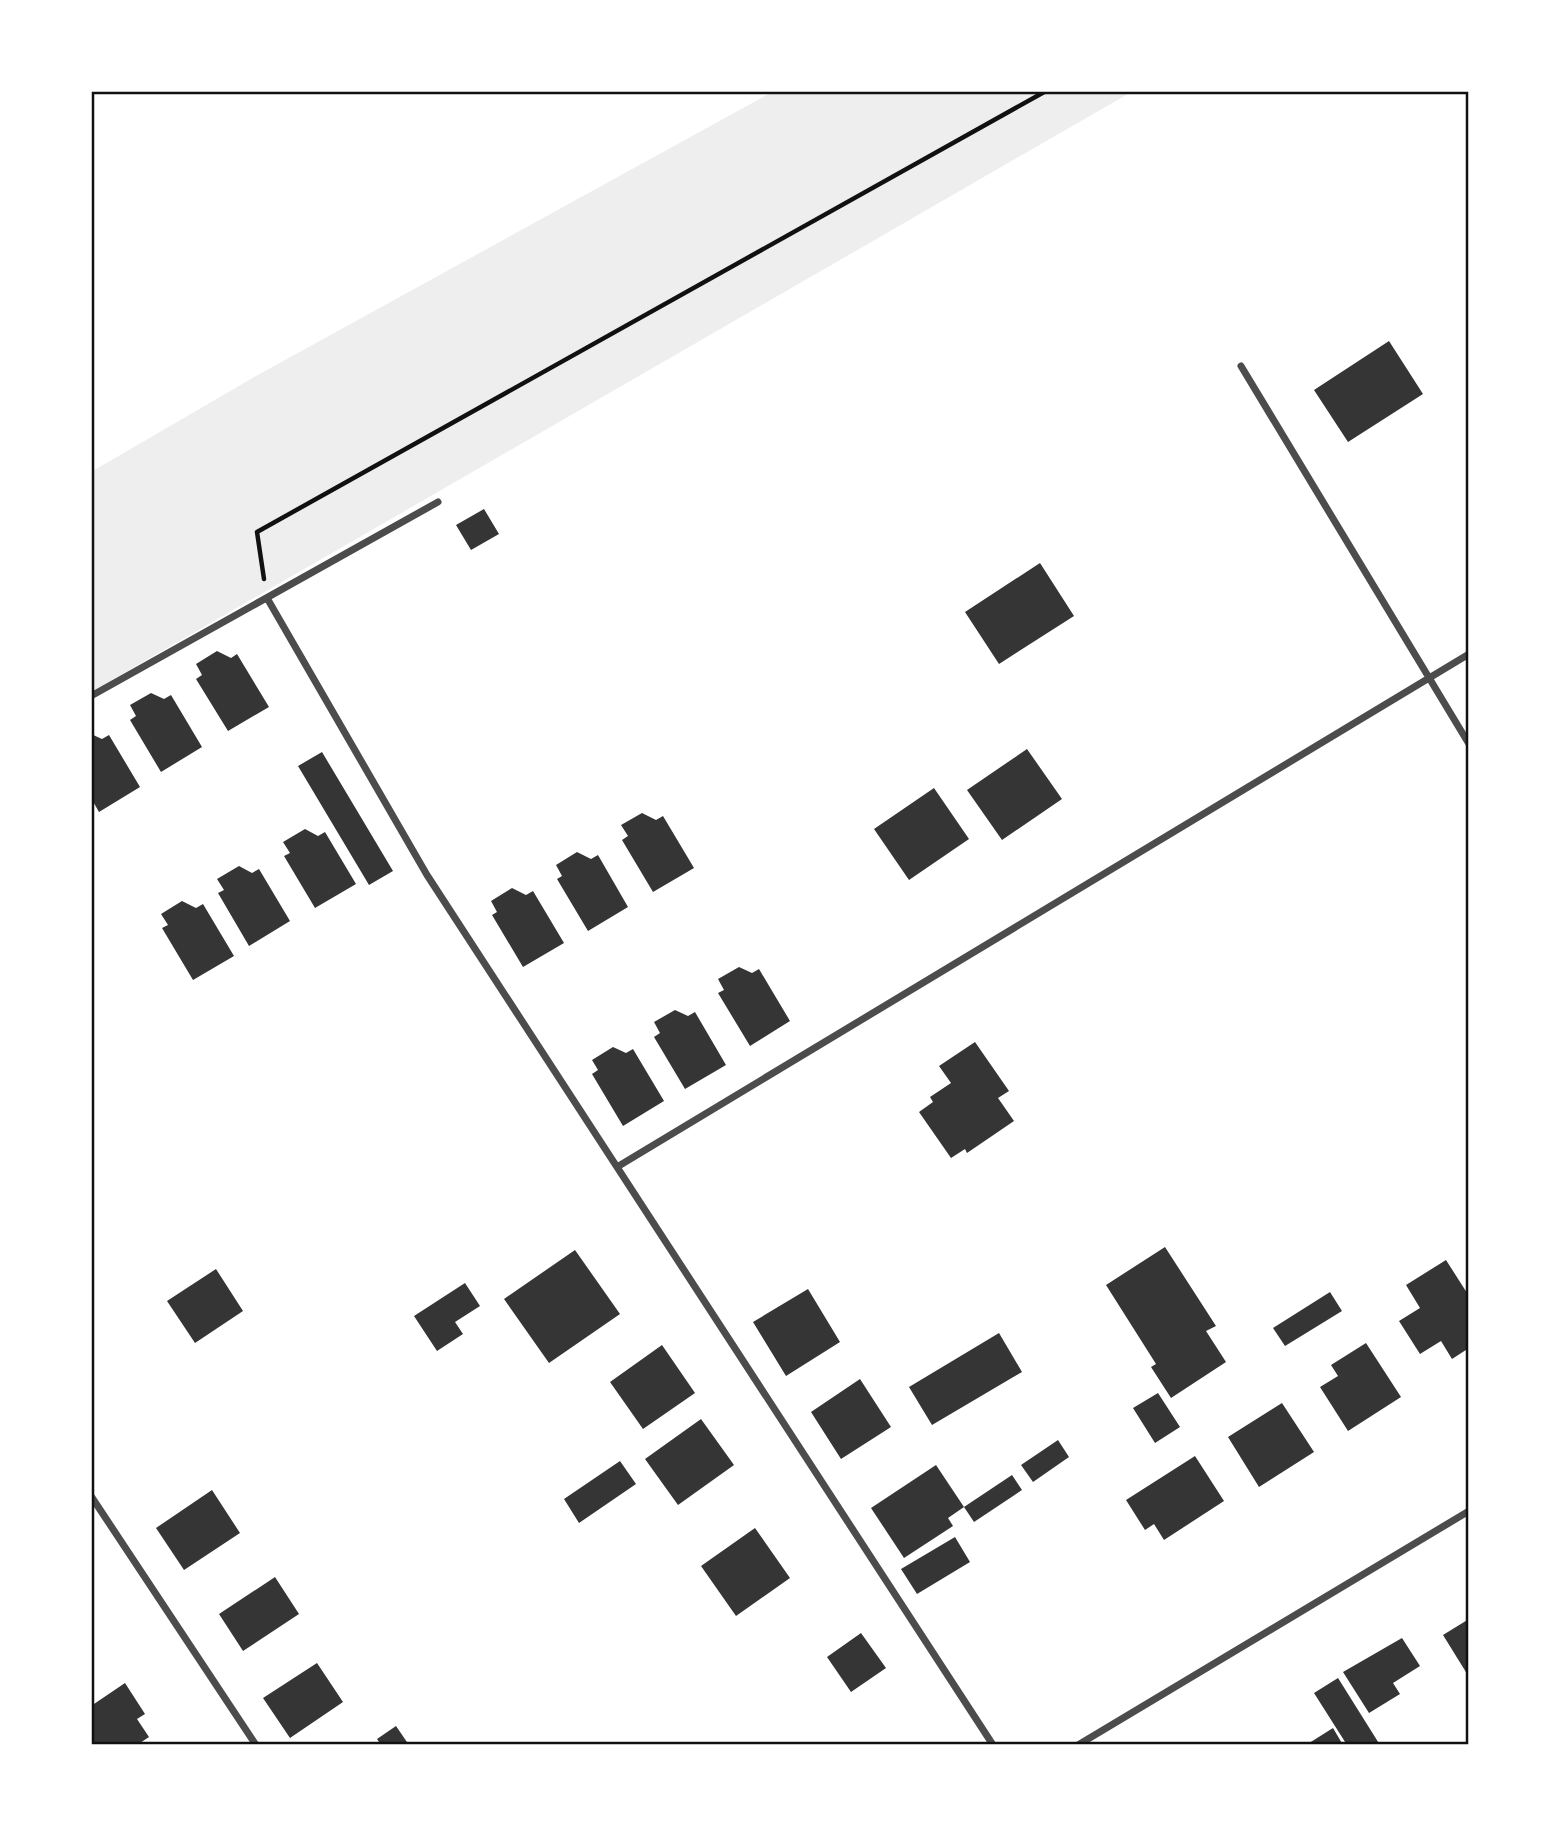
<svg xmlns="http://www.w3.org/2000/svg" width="1560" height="1836" font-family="'Noto Sans',sans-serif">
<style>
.green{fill:#eee}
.building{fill:#353535}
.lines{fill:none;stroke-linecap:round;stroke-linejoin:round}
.path{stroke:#111;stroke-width:4.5}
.minor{stroke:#4c4c4c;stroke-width:7}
.neatline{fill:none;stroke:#111;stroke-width:2.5}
</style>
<rect width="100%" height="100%" fill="#fff"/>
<path class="green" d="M774,91H1133L91,692V472L256,376Z"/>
<path class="building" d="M1389,341L1423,394L1348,442L1314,390Z
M484,509L499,534L471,550L456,525Z
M1040,563L1074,616L999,664L965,612Z
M217,651L231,658L237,654L269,707L228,731L196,679L202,675L196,664Z
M151,693L164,699L171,695L202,747L161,772L130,720L136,716L130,705Z
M91,734L102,739L109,735L140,787L99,812L91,798Z
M1027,749L1062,799L1002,840L967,790Z
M322,752L393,871L369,885L298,766Z
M934,788L969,839L909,880L874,829Z
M642,813L656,820L663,816L694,868L653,892L622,840L628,836L621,825Z
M305,829L318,836L325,832L356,884L315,908L284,856L290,853L283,842Z
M577,852L591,859L598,855L628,907L588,931L557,879L562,876L556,865Z
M239,866L252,873L259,869L290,921L249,946L218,893L224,890L217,879Z
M512,888L526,895L533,891L564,943L523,967L492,915L497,912L491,901Z
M182,901L196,908L203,904L234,956L193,980L162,928L168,925L161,914Z
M739,967L752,973L759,969L790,1021L750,1046L718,993L724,990L718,979Z
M675,1010L688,1016L695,1012L726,1065L685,1089L654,1037L660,1033L654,1022Z
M975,1042L1009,1091L998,1098L1014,1121L967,1153L965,1149L951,1158L919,1112L933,1102L930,1097L951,1083L939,1066Z
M613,1047L626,1053L633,1049L664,1101L623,1126L592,1074L598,1070L592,1060Z
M1165,1247L1216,1326L1206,1331L1226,1362L1171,1398L1151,1367L1156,1364L1106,1285Z
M575,1250L620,1314L549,1363L504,1299Z
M1446,1260L1469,1296V1348L1452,1359L1441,1341L1420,1354L1399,1321L1420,1308L1406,1285Z
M216,1269L243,1311L195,1343L167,1301Z
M465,1283L480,1306L455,1322L463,1334L437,1351L414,1316Z
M808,1289L840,1342L786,1376L753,1322Z
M1330,1292L1342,1311L1285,1346L1273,1328Z
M999,1333L1022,1372L932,1425L909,1387Z
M1366,1343L1401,1397L1348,1431L1320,1387L1338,1376L1331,1365Z
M662,1345L695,1393L643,1429L610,1382Z
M860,1379L891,1427L841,1459L811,1412Z
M1158,1393L1180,1427L1155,1443L1133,1408Z
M1282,1403L1314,1452L1259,1487L1228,1437Z
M701,1419L734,1465L678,1505L645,1459Z
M1058,1440L1069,1457L1033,1482L1021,1465Z
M1195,1456L1224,1501L1164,1540L1154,1524L1145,1530L1126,1500Z
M620,1461L636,1484L579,1523L564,1499Z
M936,1465L964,1507L1012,1475L1022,1490L974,1522L964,1507L948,1518L953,1526L904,1558L871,1508Z
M212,1490L240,1533L184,1570L156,1528Z
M755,1528L790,1578L736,1616L701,1566Z
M955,1537L970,1562L917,1594L901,1569Z
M275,1577L299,1614L243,1651L219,1614Z
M1469,1619V1677L1443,1635Z
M861,1633L886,1668L851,1692L827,1657Z
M1402,1638L1420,1666L1393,1683L1400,1694L1369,1713L1343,1672Z
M317,1663L343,1702L290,1738L263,1698Z
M1338,1678L1380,1745H1347L1314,1693Z
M125,1683L145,1714L137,1719L149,1737L137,1745H91V1706Z
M396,1726L409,1745H381L377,1739Z
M1333,1728L1343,1745H1306Z"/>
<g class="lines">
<path class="path" d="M264,579L257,532L1046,91"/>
<path class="minor" d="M1241,366L1469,744
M267,598L427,875L993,1745
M91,696L438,502
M617,1167L1469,654
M91,1496L256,1745
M1078,1745L1469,1511"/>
</g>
<rect width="1560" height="1836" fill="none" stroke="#ffffff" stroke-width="186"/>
<rect x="93" y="93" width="1374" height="1650" class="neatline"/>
</svg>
